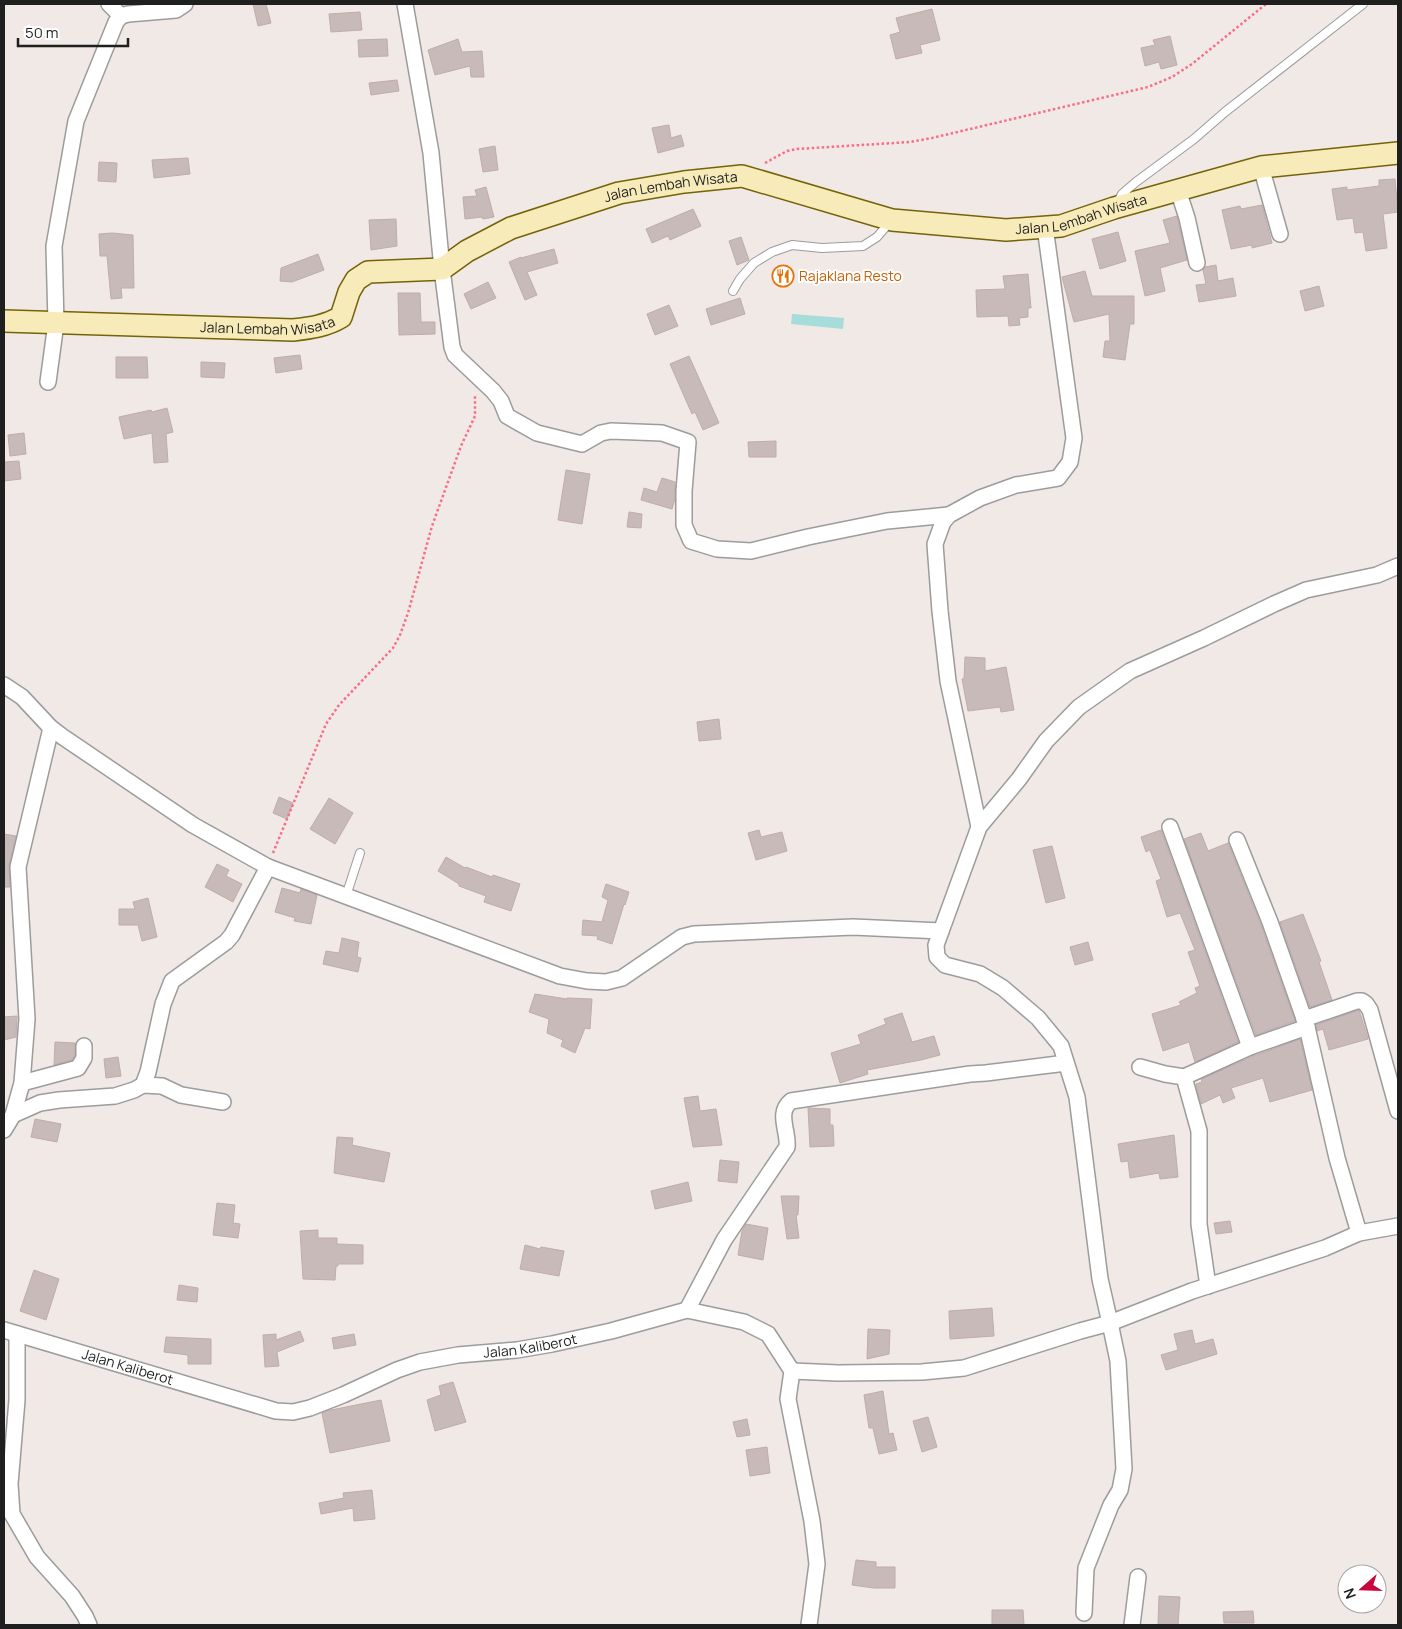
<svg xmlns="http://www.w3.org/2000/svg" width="1402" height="1629" font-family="Manrope,sans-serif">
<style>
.water{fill:#a6dcda}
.building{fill:#c7bab9;stroke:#c1aca8}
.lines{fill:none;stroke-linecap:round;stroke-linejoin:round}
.lane-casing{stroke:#9c9c9c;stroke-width:10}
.street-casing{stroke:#9c9c9c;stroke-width:18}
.secondary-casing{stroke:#756307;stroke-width:24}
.path{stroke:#f76e86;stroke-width:2.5;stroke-dasharray:2.5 2.5;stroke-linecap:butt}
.lane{stroke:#fff;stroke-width:8}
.street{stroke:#fff;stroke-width:15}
.secondary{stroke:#f8ebba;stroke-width:21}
.labels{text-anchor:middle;stroke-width:4;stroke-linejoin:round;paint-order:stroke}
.street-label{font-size:14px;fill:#1f1f1f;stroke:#fff}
.food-label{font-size:14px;fill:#c56008;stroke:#fff;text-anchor:start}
</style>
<rect width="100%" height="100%" fill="#f0e9e5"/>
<path class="water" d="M792,314L844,318L843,329L791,324Z"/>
<path class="building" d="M253,4H266L271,23L258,26Z
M932,9L940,40L920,45L922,53L896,59L890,35L900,32L896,18Z
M360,12L362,30L331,32L329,14Z
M1170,36L1177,65L1161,69L1159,62L1145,66L1141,48L1155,45L1153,40Z
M387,39L388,56L359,57L358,40Z
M458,39L462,52L482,51L484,77H471L470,66L435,75L428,50Z
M397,80L399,91L371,95L369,83Z
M669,125L671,138L681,135L684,146L658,153L652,128Z
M495,146L498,170L483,172L479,149Z
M188,158L190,174L154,178L152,160Z
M99,162L117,163L116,182L98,181Z
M1395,179L1398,212L1383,214L1387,248L1366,251L1363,232L1355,233L1353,218L1337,220L1332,189L1347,187V190L1379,186V180Z
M486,187L494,217L483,219L482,217L465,219L463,197L477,196L475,190Z
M1262,205L1272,243L1252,248V245L1231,249L1222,210L1240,206L1241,209Z
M693,209L701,226L670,240L668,236L652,243L646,229Z
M1177,216L1187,260L1160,268L1165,291L1145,296L1135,251L1170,243L1163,220Z
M396,219L397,246L371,250L369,220Z
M1118,232L1126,261L1100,269L1092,239Z
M112,233L133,235L134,288H121L122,298L111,299L107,256H100L99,234Z
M741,237L749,260L737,265L729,241Z
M554,249L558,263L527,272L537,295L525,300L509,262L521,257V258Z
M318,254L324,270L292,282L280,281L281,268Z
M1216,265L1218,281L1233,278L1236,296L1199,302L1196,285L1206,284L1203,270L1205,267Z
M1085,271L1092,296H1134V324H1130L1125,360L1103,357L1105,341H1110L1109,314L1074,322L1062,277Z
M1028,274L1031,308H1028V317L1019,318L1020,325L1009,326L1008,316L977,317L976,290L1005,289L1003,276Z
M488,282L496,298L471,309L464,294Z
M1319,286L1324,306L1305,311L1300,291Z
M398,293H420L421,322H435V334L399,335Z
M740,298L745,314L711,325L706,309Z
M669,305L678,326L655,335L647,314Z
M300,355L302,369L276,373L274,358Z
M689,356L719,423L703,430L695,412L692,414L670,364Z
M116,357H147L148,378H116Z
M201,362L225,363L224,378L201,377Z
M167,408L173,432L166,434L168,462L154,463L152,433L124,439L119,417L151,410L152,412Z
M24,433L26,454L10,456L8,435Z
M776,441V457H749L748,442Z
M19,461L21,479L4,481V462Z
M566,470L590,474L582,524L558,520Z
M662,478L675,482V499L672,509L641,500L644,488L657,492Z
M629,512L642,514L641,528L627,527Z
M965,657L985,658V671L1006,667L1014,710L1001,712L1000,707L968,711L962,679H964Z
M719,719L721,739L699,741L697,722Z
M279,797L293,803L287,819L273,813Z
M329,798L353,813L335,844L310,829Z
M759,830L761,837L782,832L787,851L756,860L748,833Z
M1161,830L1238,1042L1195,1062L1189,1042L1163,1051L1152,1014L1181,1005L1179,1002L1197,993L1195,988L1200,986L1188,952L1195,950L1180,913L1167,917L1156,881L1161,879L1150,850L1146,852L1141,837Z
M1201,833L1208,851L1228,843L1261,925L1295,1021L1256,1035L1184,839Z
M4,834L16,836L9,865L10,887H4Z
M1052,846L1065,898L1046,903L1033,850Z
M446,857L465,868L466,867L492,877L493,875L520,884L511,911L484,902L486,896L459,886V884L438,871Z
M217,864L229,870L226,876L242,884L233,902L205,887Z
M606,884L629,892L625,905L624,904L612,944L597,939L598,936L582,935L583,920L602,922L608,900L602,897Z
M282,888L300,893L301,889L317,895L311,924L294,921L295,918L275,912Z
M148,898L157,937L142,941L138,925H119V909H135L133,902Z
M1303,914L1321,961L1319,962L1332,1000L1310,1007L1280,922Z
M342,938L359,942L357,957L361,958L358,972L323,964L326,951L339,953Z
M1088,942L1093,960L1075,965L1070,947Z
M535,994L567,999V998L592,999L590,1029L585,1028L575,1053L561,1046L563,1040L547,1033L549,1019L529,1012Z
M1359,1010L1368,1039L1329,1050L1323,1029L1317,1031L1316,1025Z
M902,1013L912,1042L934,1036L940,1055L921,1060L867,1070L868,1074L840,1083L831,1053L861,1044L858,1035L886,1024L884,1019Z
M17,1016L16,1037L4,1040V1017Z
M1300,1039L1312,1090L1270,1102L1263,1078L1231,1088L1235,1098L1223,1103L1220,1095L1201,1104L1196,1084L1202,1082L1201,1079L1254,1056Z
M55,1042L75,1043V1055L72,1060L54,1065Z
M118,1057L121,1076L106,1078L104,1059Z
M698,1096L700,1111L716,1109L722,1145L693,1147L684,1098Z
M808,1108L830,1109V1125H833L834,1146L810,1147Z
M35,1119L61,1124L57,1142L31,1137Z
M1174,1135L1178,1177L1160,1179L1159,1173L1130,1178L1128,1161L1121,1162L1118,1144Z
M337,1137L353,1138L352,1145L390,1153L384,1182L334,1173Z
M720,1160L739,1162L737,1183L718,1181Z
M688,1182L692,1201L655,1209L651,1191Z
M781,1196H799L798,1215H796L799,1238L787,1239Z
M217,1203L235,1205L233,1223L240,1224L238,1238L213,1235Z
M1230,1221L1232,1232L1216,1234L1214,1223Z
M746,1224L768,1228L763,1260L738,1255L742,1231Z
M318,1230V1238H337V1244L363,1245V1264H338V1266H336L335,1280L303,1279L300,1231Z
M525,1245L540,1249L541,1247L564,1251L559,1276L520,1269Z
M34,1270L59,1279L46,1320L20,1311Z
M179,1285L198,1288L197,1302L177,1300Z
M992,1308L994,1336L950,1339L949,1311Z
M868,1329L890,1330L889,1354L867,1359Z
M1192,1330L1195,1344L1213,1339L1217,1354L1166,1370L1161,1355L1178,1350L1174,1334Z
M300,1331L304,1341L277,1352L279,1366L265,1367L263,1335L276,1334V1340Z
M354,1334L356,1345L334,1349L332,1338Z
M166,1337L211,1339V1364H188V1355L164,1352Z
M453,1382L466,1422L435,1431L427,1400L441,1395L439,1386Z
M883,1391L889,1434L893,1433L897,1450L879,1454L873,1428H869L864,1395Z
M381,1400L390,1441L330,1453L322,1413L331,1410Z
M928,1417L937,1447L922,1452L913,1421Z
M747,1419L750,1435L737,1437L733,1422Z
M767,1447L770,1473L750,1476L746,1450Z
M372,1490L375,1519L354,1521L353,1508L321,1514L319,1503L344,1498L343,1493Z
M856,1560L876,1562V1567H895V1588H874L852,1585Z
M1159,1596L1180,1597L1178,1625H1158Z
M992,1610H1023L1024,1625H992Z
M1253,1611L1254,1623H1224L1223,1612Z"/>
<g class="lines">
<g class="lane-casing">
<path id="lane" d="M1118,202L1122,194L1136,182L1194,139L1225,112L1363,4
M733,291L740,279L754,263L772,252L792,245L822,248L863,246L877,237L890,222
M346,896L360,853"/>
</g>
<g class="street-casing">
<g id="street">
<path d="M109,4L121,16"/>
<path d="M405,4L431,153L442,269L452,347L455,355L493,391L501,401L507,416L537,433L582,444L601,433L611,431L662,433L688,442L684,491V525L691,541L717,549L751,551L808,537L887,521L949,515"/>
<path d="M1261,167L1280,234"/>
<path d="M1178,190L1187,218L1197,263"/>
<path d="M48,382L56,323L54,246L76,121L116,22L121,16L128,14L176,10L185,4"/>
<path d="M4,685L22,697L51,728L63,737L193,825L268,867L560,976L587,981L606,982L622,978L682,937L694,934L853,927L941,931"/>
<path d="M979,827L948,681L940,611L935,544L943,522L949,515L980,498L1016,485L1058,478L1070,462L1074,438L1045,227"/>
<path d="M1170,827L1250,1047"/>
<path d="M1237,840L1270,922L1307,1027L1337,1158L1359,1233"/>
<path d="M1304,1019L1357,1001H1362L1366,1004L1370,1010L1398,1111"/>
<path d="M1140,1067L1165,1074L1184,1077L1199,1131V1224L1208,1286"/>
<path d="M1184,1077L1250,1047L1307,1027"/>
<path d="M22,1083L78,1068L84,1058V1046"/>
<path d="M143,1085L162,1086L181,1095L223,1102"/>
<path d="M13,1115L40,1103L59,1100L115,1096L134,1090L143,1085L148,1072L163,1004L172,981L226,942L232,935L268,867"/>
<path d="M4,1130L13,1115L22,1083L27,1019L18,867L51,728"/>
<path d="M687,1310L724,1240L787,1147C789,1132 776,1113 791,1101L970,1074L986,1073L1066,1063"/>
<path id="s1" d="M4,1330L276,1411L293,1412L310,1408L343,1395L397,1370L420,1362L458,1355L517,1350L552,1344L611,1331L687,1310L744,1322L768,1334L792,1371L788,1399L812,1521L817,1564L809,1625"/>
<path d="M17,1334V1400L10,1484L12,1514L37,1557L72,1596L85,1616L89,1625"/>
<path d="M792,1371L838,1373L922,1372L964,1368L1080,1331L1110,1323L1100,1279L1077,1097L1061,1046L1038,1018L1003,988L980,974L945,965L937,957L936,945L979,827L1019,779L1046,741L1079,707L1130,671L1204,638L1274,604L1306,590L1377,575L1398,566"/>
<path d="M1084,1613L1086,1568L1111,1505L1120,1490L1124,1469L1118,1361L1110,1323L1192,1291L1325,1248L1359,1233L1398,1226"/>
<path d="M1132,1625L1138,1577"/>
</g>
</g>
<g class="secondary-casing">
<g id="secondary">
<path id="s2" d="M4,321L293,330C311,328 326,326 341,317L349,292L356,280L368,272L442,269L467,251L511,228L619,193L684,182L742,176L892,220L1006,230L1061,226L1114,208L1261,167L1398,153"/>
</g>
</g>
<path class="path" d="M765,163L787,151L797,149L910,142L932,138L1148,87L1172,77L1192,64L1266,4
M273,853L326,724L339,705L393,648L400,635L408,613L432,526L461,446L475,416V394"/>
<use href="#lane" class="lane"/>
<use href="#street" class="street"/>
<use href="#secondary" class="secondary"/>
</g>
<defs>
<g id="restaurant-ring" transform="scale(1.125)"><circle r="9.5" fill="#fff" stroke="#e8710a" stroke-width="1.5"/><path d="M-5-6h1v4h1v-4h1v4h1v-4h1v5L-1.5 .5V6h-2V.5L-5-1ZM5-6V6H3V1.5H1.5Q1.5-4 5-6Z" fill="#e8710a"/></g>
</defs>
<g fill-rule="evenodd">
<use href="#restaurant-ring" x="783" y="276"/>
</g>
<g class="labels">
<g class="street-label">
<text dy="5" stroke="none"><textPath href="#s2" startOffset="714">Jalan Lembah Wisata</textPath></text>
<text dy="5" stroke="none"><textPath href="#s2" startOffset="1134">Jalan Lembah Wisata</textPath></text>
<text dy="5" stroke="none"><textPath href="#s2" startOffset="264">Jalan Lembah Wisata</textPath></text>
<text dy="5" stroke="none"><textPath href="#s1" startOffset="549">Jalan Kaliberot</textPath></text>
<text dy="5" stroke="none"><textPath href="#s1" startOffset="129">Jalan Kaliberot</textPath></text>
</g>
<g class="food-label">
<text x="799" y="281">Rajaklana Resto</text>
</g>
</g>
<rect width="1402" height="1629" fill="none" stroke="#1f1f1f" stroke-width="10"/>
<g transform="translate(1362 1589) rotate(250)"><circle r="24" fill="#ffffff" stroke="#a5a5a5"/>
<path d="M0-4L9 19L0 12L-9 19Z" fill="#ca033a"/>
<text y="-8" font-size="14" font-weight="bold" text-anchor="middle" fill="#1f1f1f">N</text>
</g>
<path d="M18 38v8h110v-8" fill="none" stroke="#1f1f1f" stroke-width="2.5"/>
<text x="25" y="38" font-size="15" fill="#1f1f1f" stroke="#ffffff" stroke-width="4" paint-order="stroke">50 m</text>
</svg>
